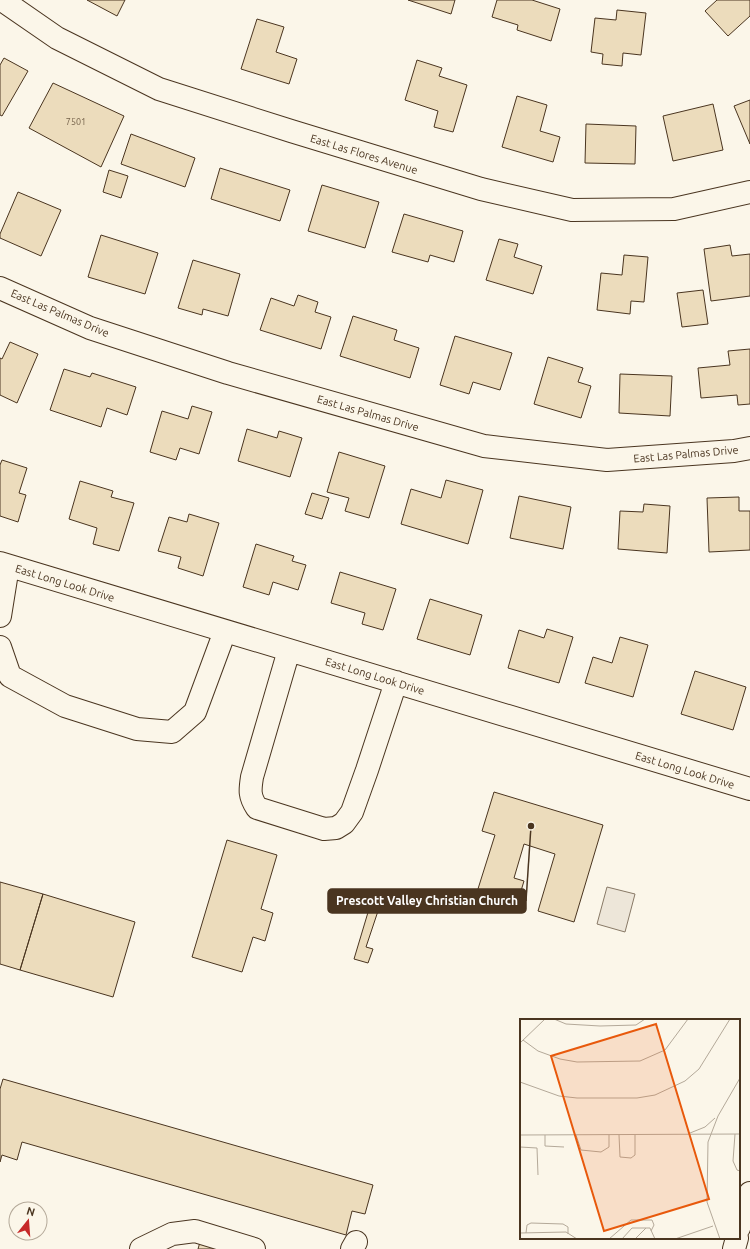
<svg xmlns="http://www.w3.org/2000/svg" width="750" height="1249" font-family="Ubuntu,sans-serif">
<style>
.green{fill:#ede6d9;stroke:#887966}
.building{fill:#ecdcbc;stroke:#4a3520}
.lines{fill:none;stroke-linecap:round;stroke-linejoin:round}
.minor-casing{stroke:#4a3520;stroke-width:24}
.minor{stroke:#fbf6e9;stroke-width:22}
.labels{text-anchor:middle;stroke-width:3;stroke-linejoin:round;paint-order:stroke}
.number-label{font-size:9px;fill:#725f47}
.street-label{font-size:11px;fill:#4a3520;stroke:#fbf6e9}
.inset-road{fill:none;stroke:#b4a999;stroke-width:1}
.view{fill:#e8590c;fill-opacity:0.15;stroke:#e8590c;stroke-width:2}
.inset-edge{fill:none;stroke:#4a3520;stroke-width:2}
.leader{fill:none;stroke:#4a3520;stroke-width:1.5}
.callout-dot{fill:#4a3520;stroke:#fbf6e9;stroke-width:1.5}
.callout{fill:#4a3520;stroke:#4a3520;stroke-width:1.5}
.callout-label{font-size:12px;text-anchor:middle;font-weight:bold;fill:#fff}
</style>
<rect width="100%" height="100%" fill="#fbf6e9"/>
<path class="green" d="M607,887L635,894L625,932L597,924Z"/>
<path class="building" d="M87,0H125L117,16Z
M408,0H455L451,14Z
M497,0H532L560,9L551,41L517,30L518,25L492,17Z
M717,0H750V16L728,36L705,11Z
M617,10L646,13L641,55L623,53L622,66L602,64L603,54L591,52L595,18L616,20Z
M257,19L284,27L276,52L297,59L289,84L241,69Z
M4,58L28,71L2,116L0,115V65Z
M417,60L442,68L439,76L467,85L453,132L434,127L438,111L405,100Z
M53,83L124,116L101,167L29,128Z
M517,96L547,105L540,131L560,137L553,162L502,147Z
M750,100V144L734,106Z
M713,104L723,150L673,161L663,116Z
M586,124L636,126L635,164L585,163Z
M131,134L195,158L185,187L121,164Z
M220,168L290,190L280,221L211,199Z
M109,170L128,176L121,198L103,192Z
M322,185L379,202L365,248L308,231Z
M18,192L61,210L41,256L0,238V234Z
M404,214L463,231L454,262L430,255L428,262L392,252Z
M101,235L158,253L145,294L88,277Z
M499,239L518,244L514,257L542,266L533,294L486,280Z
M730,245L732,256L750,254V296L711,301L704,249Z
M624,255L648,257L644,302L631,301L630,314L597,310L601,273L622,275Z
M193,260L240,274L228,316L203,309L202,315L178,308Z
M703,290L708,324L682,327L677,293Z
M298,295L318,302L315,312L331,317L321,349L260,330L271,298L294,306Z
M353,316L397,330L394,340L419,348L410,378L340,356Z
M455,336L512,353L500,390L473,382L469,394L440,385Z
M10,342L38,354L17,403L0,395V358L2,359Z
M750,349V404L738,405L737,395L701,398L698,368L730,365L728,351Z
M548,357L583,368L578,382L591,386L581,418L534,404Z
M64,369L90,377L92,373L136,387L127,415L107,408L101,427L50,410Z
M620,374L672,376L670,416L619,413Z
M192,406L212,412L199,454L180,448L176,460L150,452L162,411L188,419Z
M247,429L277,438L279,431L302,438L290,477L238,461Z
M339,452L385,466L369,518L345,511L349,498L327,492Z
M2,460L27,468L19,493L26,495L18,522L0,516V465Z
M446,480L483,490L468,544L401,524L411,489L441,498Z
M80,481L113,491L111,497L134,503L119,551L93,544L97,528L69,519Z
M312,493L329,498L322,519L305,514Z
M519,496L571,507L563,549L510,538Z
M739,497V511H750V550L709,552L707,498Z
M644,504L670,506L667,553L618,549L620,511L643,512Z
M189,514L219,523L203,576L178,568L181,557L158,551L169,517L187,522Z
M256,544L294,556L292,561L306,565L298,590L273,582L269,595L243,587Z
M340,572L396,589L383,630L362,624L365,613L331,603Z
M430,599L482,615L470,655L417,639Z
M547,629L573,637L559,683L508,668L519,630L544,638Z
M620,637L648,645L633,697L585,683L593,657L612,663Z
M695,671L746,687L733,730L681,714Z
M494,792L603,825L574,922L538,911L555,854L524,844L514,878L524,881L517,904L477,892L495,835L482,831Z
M227,840L277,855L261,909L273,913L265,941L253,937L242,972L192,957Z
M0,882L43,894L20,970L0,964Z
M43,894L135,922L113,997L20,970Z
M369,909L378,911L366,947L373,949L368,963L354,959Z
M3,1079L373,1185L365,1214L352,1211L346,1235L22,1142L17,1160L2,1155L0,1162V1089Z
M200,1242L223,1249H198Z"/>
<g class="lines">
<g class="minor-casing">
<path id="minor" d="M2,0L57,38L159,89L291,131L481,189L572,210L674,209L750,192
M0,288L90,328L228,373L484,446L607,460L734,451L750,448
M0,563L750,789
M0,616L8,566
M0,647L10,676L65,706L137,729L172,732L195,712L225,631
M289,650L252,777C250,790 249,796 257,808L324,829L336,828L344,823L352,812L367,770L396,682
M739,1228L750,1193
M141,1249L172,1234L195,1231L254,1249
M352,1249L356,1242
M734,1249L737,1238"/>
</g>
<use href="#minor" class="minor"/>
</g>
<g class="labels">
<g class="number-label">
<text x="76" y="125">7501</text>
</g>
<g class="street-label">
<text transform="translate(364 154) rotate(17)" y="4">East Las Flores Avenue</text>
<text transform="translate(60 313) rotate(23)" y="4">East Las Palmas Drive</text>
<text transform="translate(368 413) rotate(16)" y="4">East Las Palmas Drive</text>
<text transform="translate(686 454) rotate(-5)" y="4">East Las Palmas Drive</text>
<text transform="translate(65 583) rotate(17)" y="4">East Long Look Drive</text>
<text transform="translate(375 676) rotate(17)" y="4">East Long Look Drive</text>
<text transform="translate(685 770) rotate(17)" y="4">East Long Look Drive</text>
</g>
</g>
<g transform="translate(520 1019)">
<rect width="220" height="220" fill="#fbf6e9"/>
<path class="inset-road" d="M34,0L46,5L80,7L116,6L125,0M3,21L18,32L40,40L57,43L120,42L145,31L168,0M0,24L25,0M0,63L39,77L57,79H117L135,76L165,62L179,50L210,0M170,114L185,108L195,99M215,115L213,142L217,151L220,152M0,116L220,115M25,116V127L44,128M56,116L61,131L81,133L89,128V116M99,116L100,138L111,139L115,136V116M0,128L17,129L18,156M0,214L46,213L57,220M6,214L7,206L11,204L43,205L48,208V215M89,220L111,201H132L134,206L131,212M102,220L112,209H130L135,220M115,220L126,209M155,220L193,207M200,220L187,183L188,123L198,97L220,59"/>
<path class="view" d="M136,5L189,180L84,212L31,37Z"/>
<rect width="220" height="220" class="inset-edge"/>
</g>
<path class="leader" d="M531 826L526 901"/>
<circle class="callout-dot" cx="531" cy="826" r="4"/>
<rect class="callout" x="328" y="889" width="198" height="24" rx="4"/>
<g class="callout-label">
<text x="427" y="905">Prescott Valley Christian Church</text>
</g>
<g transform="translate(28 1221) rotate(17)"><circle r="19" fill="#fbf6e9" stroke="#b4a999"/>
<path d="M0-3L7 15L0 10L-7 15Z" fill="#c62828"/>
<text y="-6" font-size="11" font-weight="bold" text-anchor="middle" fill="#4a3520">N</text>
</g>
</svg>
